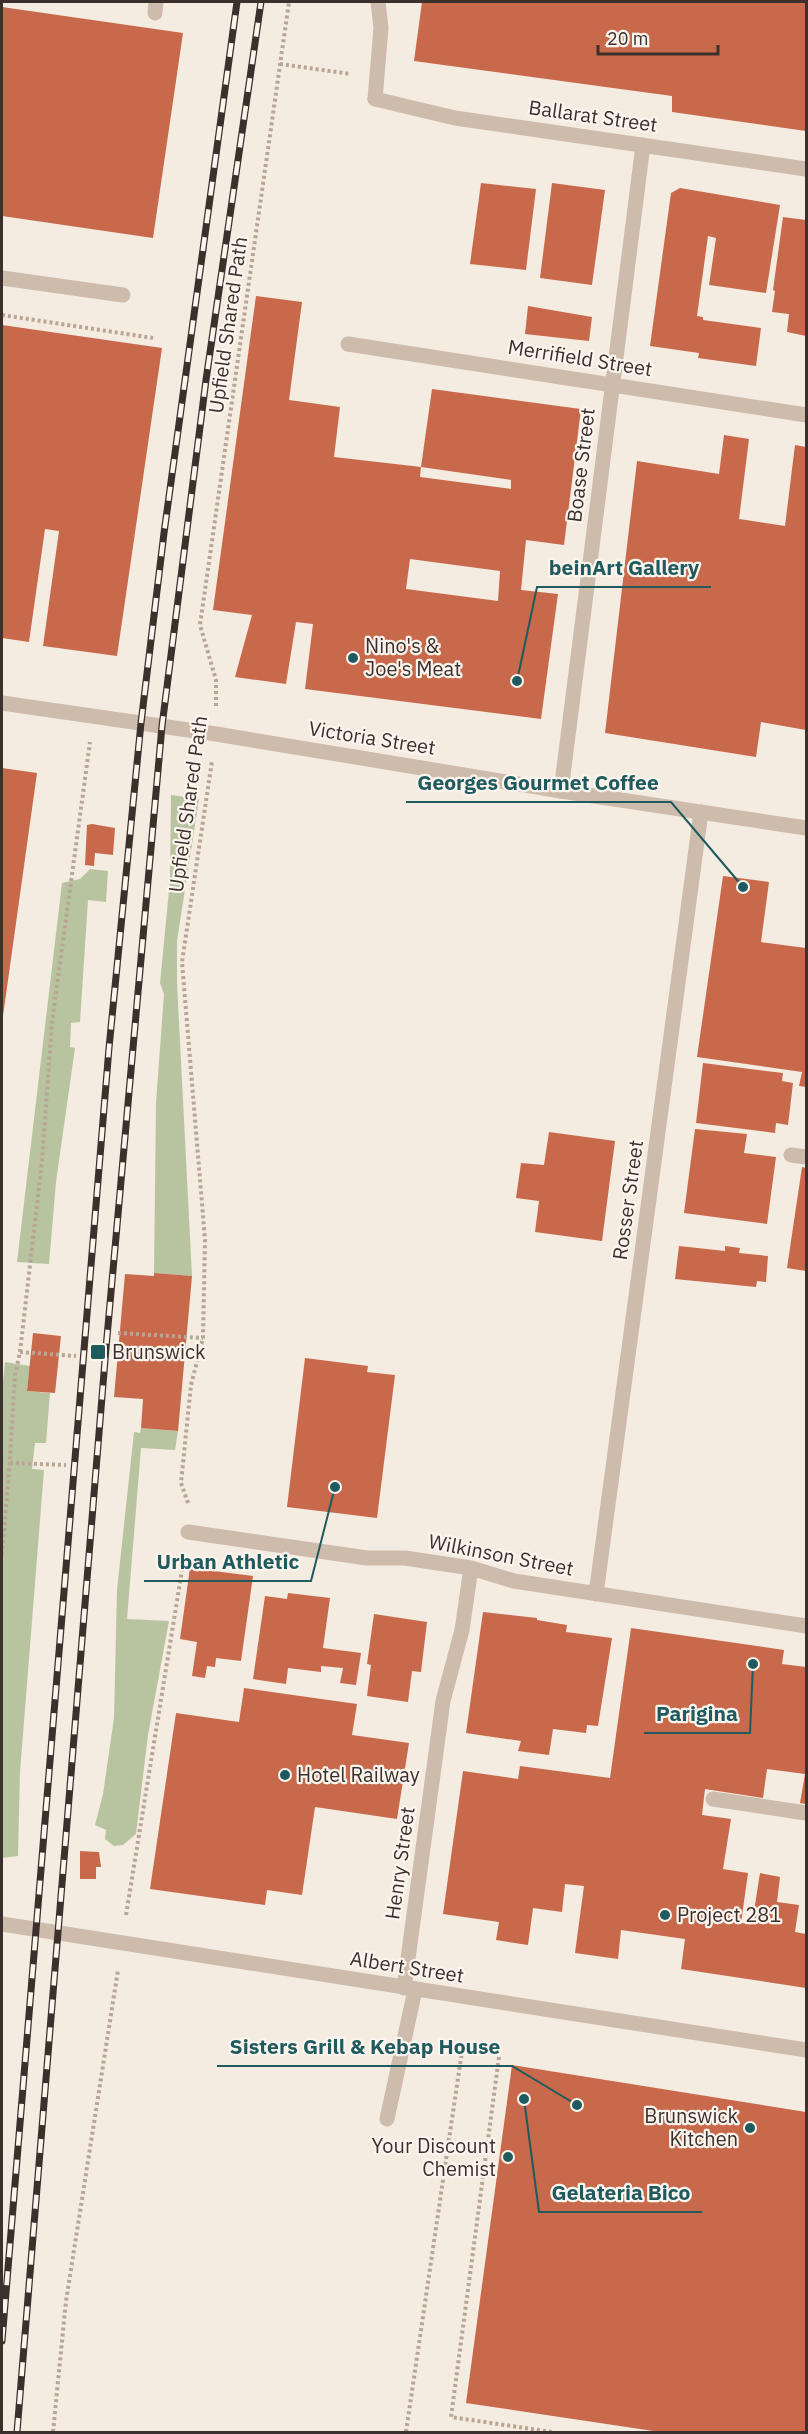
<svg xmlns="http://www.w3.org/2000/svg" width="808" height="2434" font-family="'IBM Plex Sans',sans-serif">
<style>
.green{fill:#b8c4a0}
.building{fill:#c8694b;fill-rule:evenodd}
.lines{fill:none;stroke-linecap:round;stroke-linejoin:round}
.path{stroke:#b9a596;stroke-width:4;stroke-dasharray:3 3;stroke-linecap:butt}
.service{stroke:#cdbbac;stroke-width:15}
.minor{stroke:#cdbbac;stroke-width:15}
.tertiary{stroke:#cdbbac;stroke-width:15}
.rail-casing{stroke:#3b302b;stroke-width:7}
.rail{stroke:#fbf5ee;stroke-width:4.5;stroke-dasharray:14;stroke-linecap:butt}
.poi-dot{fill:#1f5a5e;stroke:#fbf5ee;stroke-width:2}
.labels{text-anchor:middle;stroke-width:4.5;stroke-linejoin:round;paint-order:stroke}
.street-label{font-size:20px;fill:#3b302b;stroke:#fbf5ee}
.poi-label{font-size:20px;fill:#3b302b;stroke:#fbf5ee;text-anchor:start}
.leader{fill:none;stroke:#1f5a5e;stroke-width:2}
.callout-dot{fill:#1f5a5e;stroke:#fbf5ee;stroke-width:2}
.callout-label{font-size:21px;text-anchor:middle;font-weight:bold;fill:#1f5a5e;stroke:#fbf5ee;stroke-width:4.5;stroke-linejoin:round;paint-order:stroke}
</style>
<rect width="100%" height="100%" fill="#f4ebe1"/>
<path class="green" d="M171,795L199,799L177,941V983L192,1276L154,1273L156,1103L164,994L160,983L170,880Z
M90,869L108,871L106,902L88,900L80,1022L71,1023L70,1047L75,1048L56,1182L49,1264L17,1262L62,883L80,879Z
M5,1362L30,1366L27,1391L50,1393L46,1443H35L32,1469L44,1470L20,1772L18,1856L2,1858V1392Z
M141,1428L178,1431L175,1450L141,1448L127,1619L169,1621L148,1735L136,1834L123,1845L114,1846L105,1839L106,1830L95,1825L103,1794L114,1718L117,1590L134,1432L140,1433Z"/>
<path class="building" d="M422,2H806V131L672,112V96L414,61Z
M2,7L183,33L153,238L2,216Z
M481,183L536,189L526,270L470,264Z
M552,183L605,190L592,285L540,278Z
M680,188L780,205L766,293L709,285L716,238L708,236L697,316L703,317V320L761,328L756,366L698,358L699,353L650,346L671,193Z
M783,217L806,220V336L787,332L789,314L772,312L775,291L773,290Z
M256,296L302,302L289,400L340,407L334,457L421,467L420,477L511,489V480L421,467L432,389L581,409L564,545L526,540L521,590L558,594L541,719L305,689L313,624L296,622L286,684L235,677L252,615L213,610ZM410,559L500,571L498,601L406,589Z
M528,306L592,317L589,341L525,334Z
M2,325L162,348L117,656L43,646L59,531L45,529L29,642L2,638Z
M724,435L749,439L739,519L785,526L795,445L806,447V730L761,722L756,757L605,733L637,461L719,474Z
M2,768L37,773L3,1016H2Z
M92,824L115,828L113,855L95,853L94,866L85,865L87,825Z
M723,876L769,882L761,942L806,948V1087L799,1086L802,1072L697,1057Z
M703,1063L783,1073L782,1081L793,1083L788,1125L776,1123L775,1133L696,1123Z
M695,1129L747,1134L744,1153L776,1157L767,1224L684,1213Z
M549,1132L615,1141L602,1241L535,1232L539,1201L516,1198L521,1163L544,1165Z
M802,1167L806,1168V1271L787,1268Z
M679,1246L725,1251V1246L740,1248L739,1253L768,1256L766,1282L757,1281L756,1287L675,1279Z
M154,1273L192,1276L178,1431L141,1428L143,1399L114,1397L125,1274L154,1276Z
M33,1333L61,1336L55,1393L27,1391Z
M305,1358L368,1366L367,1372L395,1375L377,1518L287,1507Z
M190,1568L253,1576L241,1661L216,1658L215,1667L207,1666L205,1678L192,1676L197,1642L180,1639Z
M288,1593L330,1598L323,1648L361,1653L356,1685L340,1683L343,1668L321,1666V1672L288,1668L286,1684L253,1679L265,1596L287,1599Z
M483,1612L537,1618V1620L567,1625L566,1632L612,1638L598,1726L587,1725L586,1733L553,1729L549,1755L518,1751L521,1741L466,1733Z
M374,1614L427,1622L421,1672L412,1671L408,1702L367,1696L371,1665L367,1664Z
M631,1628L784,1650L782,1664L806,1667V1804L800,1803L805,1774L767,1769L763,1798L705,1789L702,1815L731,1819L723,1869L748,1873L741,1923L752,1924L760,1873L780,1877L777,1902L799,1905L795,1932L806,1934V1988L681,1969L685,1939L621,1930L618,1959L575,1953L584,1886L565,1884L562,1912L533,1908L528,1945L496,1940L499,1922L443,1914L463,1771L518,1779L520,1766L610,1778Z
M244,1688L357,1704L352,1735L409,1743L397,1819L315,1807L302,1895L267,1890L265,1905L150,1889L176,1713L239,1722Z
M80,1851L99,1852L101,1867H96V1879H80Z
M512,2065L806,2112V2432H660L466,2403Z"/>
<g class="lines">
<path class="path" d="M280,64L351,74
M2,315L153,338
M216,706V680L200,625L289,2
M118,1333L203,1338
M20,1352L76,1356
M10,1463L66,1465
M188,1503L181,1483L191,1385L203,1338L205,1240L182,962L212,761
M2,1555L9,1473L15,1375L20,1352L42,1161L52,1022L90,742
M126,1915L184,1558
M499,2057L451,2417L552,2432
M53,2432L66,2301L118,1970
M406,2432L462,2051"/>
<path class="service" d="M155,13L156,2
M375,99L381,28L378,2
M791,1155L806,1157
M713,1799L806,1813
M387,2119L415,1990"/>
<path class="minor" d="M375,99L455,118L806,169
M2,278L123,295
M348,344L806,415
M561,791L643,145
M188,1532L367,1558H405L471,1568L514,1581L806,1626
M596,1594L701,812
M2,1924L806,2050
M404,1988L443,1701L462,1630L471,1568"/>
<path class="tertiary" d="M2,703L216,734L561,791L806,828"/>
<g class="rail-casing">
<path id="rail" d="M2,2341L109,1048L141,723L164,533L237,2
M17,2432L106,1348L162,726L206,380L261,2"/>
</g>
<use href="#rail" class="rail"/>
</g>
<g class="poi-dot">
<circle cx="353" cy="658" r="6"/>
<rect x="90" y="1344" width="16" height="16" rx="3"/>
<circle cx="285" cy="1775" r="6"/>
<circle cx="665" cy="1915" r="6"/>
<circle cx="750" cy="2128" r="6"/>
<circle cx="508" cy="2157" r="6"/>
</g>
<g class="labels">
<g class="street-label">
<text transform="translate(593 116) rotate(8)" y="7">Ballarat Street</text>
<text transform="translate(228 325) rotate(-82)" y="7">Upfield Shared Path</text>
<text transform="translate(580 358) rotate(9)" y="7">Merrifield Street</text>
<text transform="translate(581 465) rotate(-83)" y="7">Boase Street</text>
<text transform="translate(372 738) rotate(9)" y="7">Victoria Street</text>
<text transform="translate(188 804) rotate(-82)" y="7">Upfield Shared Path</text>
<text transform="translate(628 1200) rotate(-82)" y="7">Rosser Street</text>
<text transform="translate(501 1555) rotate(11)" y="7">Wilkinson Street</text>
<text transform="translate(400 1863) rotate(-82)" y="7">Henry Street</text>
<text transform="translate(407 1967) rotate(9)" y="7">Albert Street</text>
</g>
<g class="poi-label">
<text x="365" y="653">Nino's &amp;<tspan x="365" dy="23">Joe's Meat</tspan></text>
<text x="112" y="1359">Brunswick</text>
<text x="297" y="1782">Hotel Railway</text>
<text x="677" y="1922">Project 281</text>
<text x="738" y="2123" text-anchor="end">Brunswick<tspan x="738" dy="23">Kitchen</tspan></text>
<text x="496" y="2153" text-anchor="end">Your Discount<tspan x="496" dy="23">Chemist</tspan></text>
</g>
</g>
<path class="leader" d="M517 681L537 587H711M743 887L671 802H406M335 1487L311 1581H144M753 1664L750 1733H644M577 2105L512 2066H217M524 2099L539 2212H702"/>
<g class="callout-dot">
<circle cx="517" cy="681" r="6"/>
<circle cx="743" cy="887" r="6"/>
<circle cx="335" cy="1487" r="6"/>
<circle cx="753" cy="1664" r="6"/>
<circle cx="577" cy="2105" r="6"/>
<circle cx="524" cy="2099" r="6"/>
</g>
<g class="callout-label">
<text x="624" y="575">beinArt Gallery</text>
<text x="538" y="790">Georges Gourmet Coffee</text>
<text x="228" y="1569">Urban Athletic</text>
<text x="697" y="1721">Parigina</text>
<text x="365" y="2054">Sisters Grill &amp; Kebap House</text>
<text x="621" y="2200">Gelateria Bico</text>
</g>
<rect width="808" height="2434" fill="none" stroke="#3b302b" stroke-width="6"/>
<path d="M598 45v9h120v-9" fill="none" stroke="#3b302b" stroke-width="3"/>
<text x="607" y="45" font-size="18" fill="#3b302b" stroke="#fbf5ee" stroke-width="4.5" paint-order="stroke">20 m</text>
</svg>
